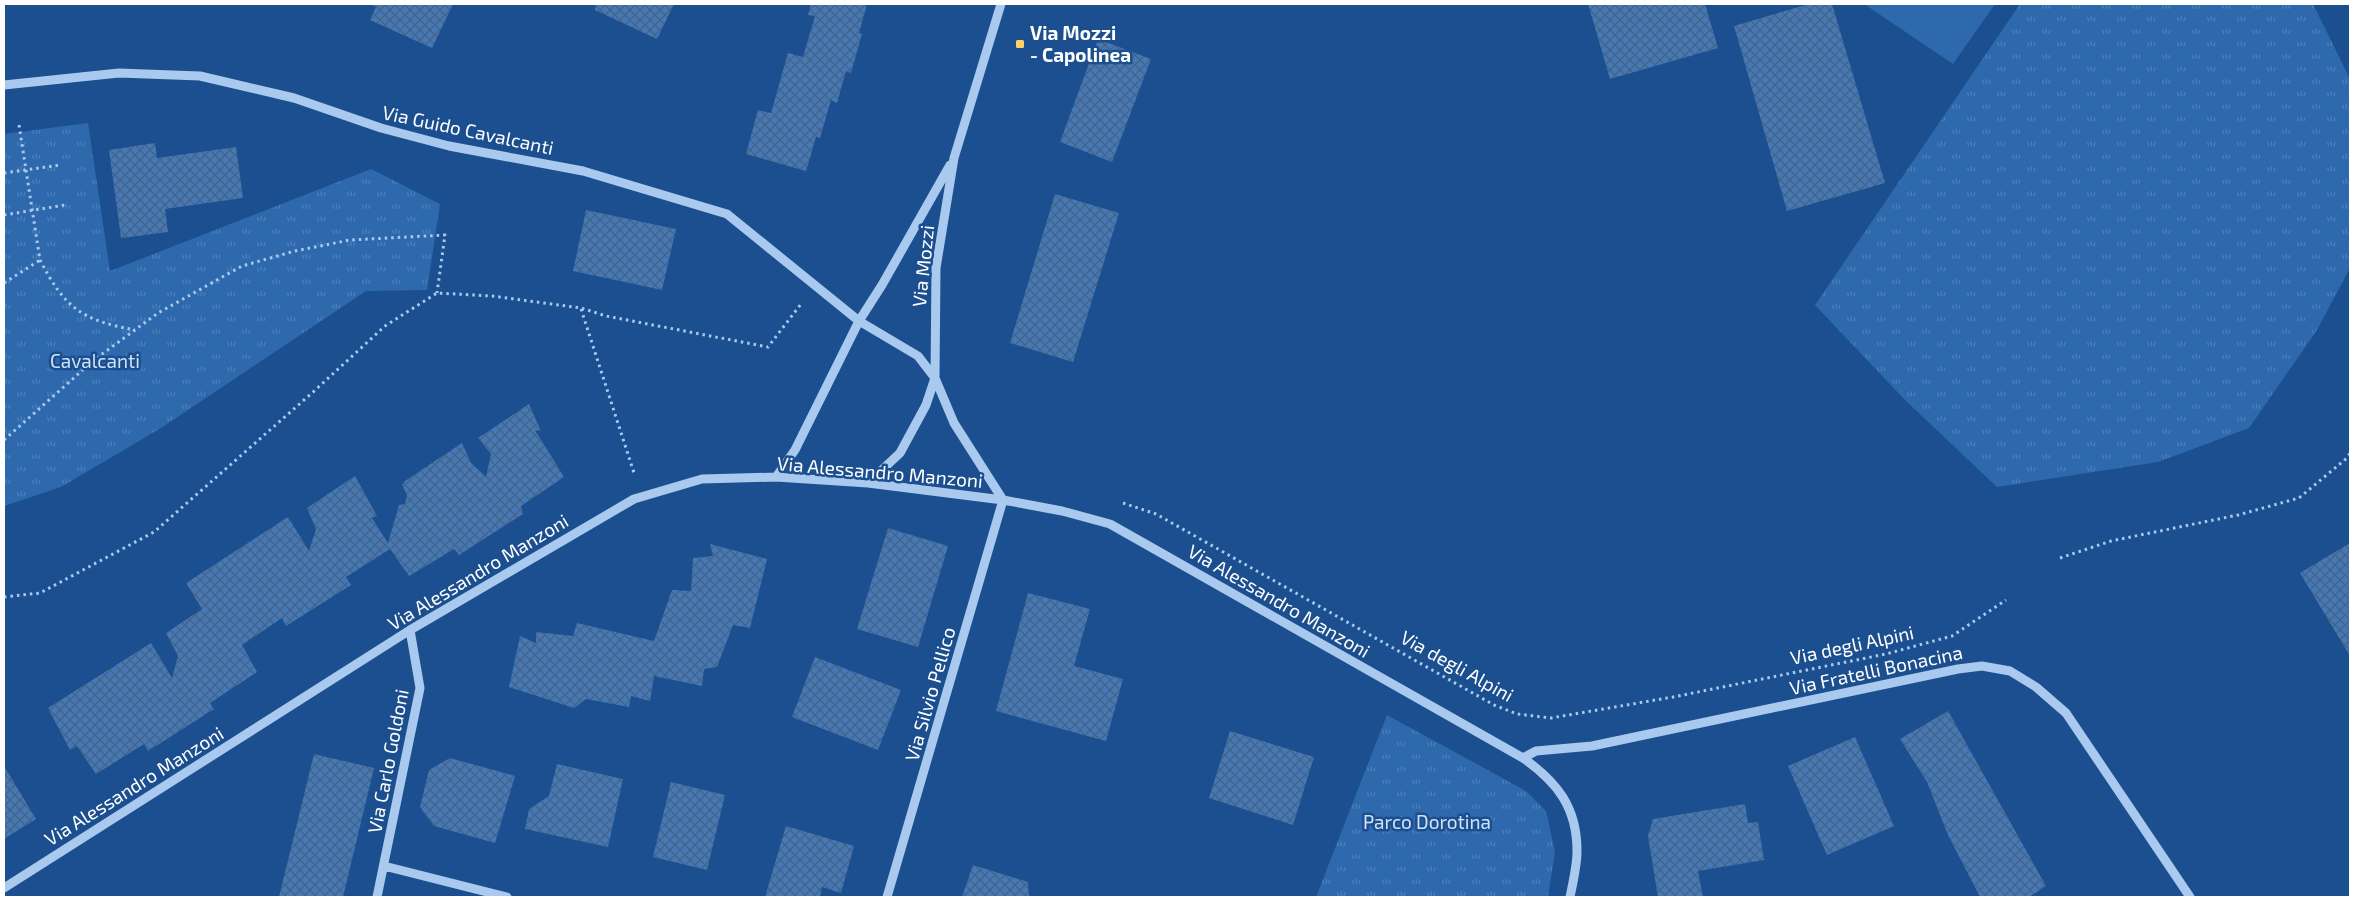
<svg xmlns="http://www.w3.org/2000/svg" width="2354" height="901" font-family="'Exo 2',sans-serif">
<style>
.grass{fill:url(#grass-tufts)}
.pitch{fill:#2e69ad}
.building{fill:url(#building-cross-hatch)}
.lines{fill:none;stroke-linecap:round;stroke-linejoin:round}
.path{stroke:#a9c9ee;stroke-width:3;stroke-dasharray:2.5 4;stroke-linecap:butt}
.minor{stroke:#a9c9ee;stroke-width:9}
.poi-dot{fill:#ffd166;stroke:#1b4f8f;stroke-width:2}
.labels{text-anchor:middle;stroke-width:5;stroke-linejoin:round;paint-order:stroke}
.poi-label{font-size:19px;font-weight:bold;fill:#fff;stroke:#1b4f8f;text-anchor:start}
.street-label{font-size:19px;fill:#fff;stroke:#1b4f8f}
.park-label{font-size:19px;fill:#cfe3fa;stroke:#1b4f8f}
</style>
<defs>
<pattern id="grass-tufts" width="24" height="20" patternUnits="userSpaceOnUse" patternTransform="scale(1.25)"><rect width="24" height="20" fill="#2e69ad"/><path d="M3 7l-1-3M5 7V3M7 7l1-3M15 17l-1-3M17 17v-4M19 17l1-3" fill="none" stroke="#4d80b9"/></pattern>
<pattern id="building-cross-hatch" width="8" height="8" patternUnits="userSpaceOnUse" patternTransform="scale(1.25)"><rect width="8" height="8" fill="#4478b7"/><path d="M0 0l8 8M0 8l8-8" fill="none" stroke="#486282"/></pattern>
</defs>
<rect width="100%" height="100%" fill="#1b4f8f"/>
<path class="grass" d="M2020,4H2313L2350,79V268L2317,330L2249,428L2158,462L1997,487L1905,400L1815,305Z
M88,123L110,271L371,169L440,204L427,290L366,291L161,428L61,487L4,506V134Z
M1387,715L1526,791L1546,811L1555,852L1548,897H1316Z"/>
<path class="pitch" d="M1864,4H1995L1953,64Z"/>
<path class="building" d="M369,4H453L432,48L370,20L376,7Z
M596,4H674L657,39L595,10Z
M811,4H867L859,33L862,34L851,73L846,71L837,103L831,100L820,138L816,137L806,171L746,154L758,110L771,113L788,53L803,57L815,16L808,15Z
M1588,4H1705L1718,48L1610,79Z
M1809,4H1832L1885,183L1787,211L1734,26Z
M1098,39L1151,59L1112,162L1060,142Z
M155,143L157,158L236,147L243,198L165,209L168,232L121,238L109,150Z
M1055,194L1119,213L1073,362L1010,343Z
M586,210L676,229L662,290L573,271Z
M529,404L541,431L535,430L564,477L521,506L523,514L459,555L454,549L409,576L390,549L346,577L351,585L286,626L282,618L242,645L257,672L210,703L214,709L148,751L144,744L96,774L77,746L70,750L48,708L151,643L172,678L178,656L166,633L202,609L186,583L288,517L309,551L316,529L307,508L355,476L377,516L372,518L388,543L399,505L405,504L407,495L402,485L405,481L462,443L471,463L486,477L491,454L478,438Z
M888,528L948,546L918,647L857,629Z
M2350,543V656L2300,573Z
M710,544L767,559L750,628L733,625L717,667L704,669L702,686L654,676L650,701L631,696L629,707L586,699L574,708L509,687L520,636L536,643V632L573,636L577,623L654,641L672,590L691,591L693,558L713,556Z
M1028,593L1090,609L1074,666L1123,679L1106,741L996,711Z
M815,657L901,690L878,750L792,717Z
M1948,711L2046,886L2029,897H1980L1948,835L1927,782L1900,739Z
M1230,731L1314,757L1293,825L1209,798Z
M1855,737L1894,826L1827,855L1788,766Z
M314,754L374,768L343,897H279Z
M450,758L515,776L495,843L434,826L420,807L429,770Z
M557,764L623,779L608,847L525,829L529,809L549,796Z
M4,766L36,819L4,839Z
M671,782L725,795L707,870L653,857Z
M1745,804L1748,823L1758,822L1764,860L1698,871L1703,897H1658L1648,836L1653,819Z
M786,826L854,846L841,893L822,887L820,897H765Z
M973,865L1028,882L1029,897H962Z"/>
<g class="lines">
<path class="path" d="M19,125L40,260C65,308 81,320 135,330
M4,173L60,165
M4,215L65,205
M4,283L40,260
M581,309L635,476
M4,440L94,360L158,313L242,266L295,251L350,240L445,235L437,293
M1123,503L1156,514L1494,705L1517,714L1551,718L1673,697L1886,654L1952,636L2006,600
M2060,558L2111,541L2238,515L2299,498L2347,458L2350,453
M4,597L40,593L154,532L312,393L385,326L437,293L492,296L581,308L606,316L768,347L801,304"/>
<path class="minor" d="M4,85L119,73L200,76L294,98L381,128L449,146L583,171L727,214L859,321L918,356L935,378L954,423L1003,500
M776,477L795,450L859,321L882,285L950,165
M868,483L900,453L926,405L935,378L936,268L954,158L1001,4
M1523,758L1536,751L1592,746L1958,669L1982,666L2010,671L2036,687L2066,713L2190,897
M384,866L507,897
M4,888L410,630L634,499L702,479L776,477L868,483L1003,500L1062,511L1110,524L1523,758C1557,782 1577,807 1577,851C1577,866 1573,882 1570,897
M377,897L420,688L410,630
M887,897L1003,500"/>
</g>
<rect class="poi-dot" x="1015" y="39" width="10" height="10" rx="2.5"/>
<g class="labels">
<g class="poi-label">
<text x="1030" y="40">Via Mozzi<tspan x="1030" dy="22">- Capolinea</tspan></text>
</g>
<g class="street-label">
<text transform="translate(468 130) rotate(12)" y="7">Via Guido Cavalcanti</text>
<text transform="translate(923 266) rotate(-84)" y="7">Via Mozzi</text>
<text transform="translate(880 472) rotate(5)" y="7">Via Alessandro Manzoni</text>
<text transform="translate(478 572) rotate(-31)" y="7">Via Alessandro Manzoni</text>
<text transform="translate(1279 601) rotate(30)" y="7">Via Alessandro Manzoni</text>
<text transform="translate(1852 645) rotate(-12)" y="7">Via degli Alpini</text>
<text transform="translate(1457 666) rotate(29)" y="7">Via degli Alpini</text>
<text transform="translate(1876 670) rotate(-12)" y="7">Via Fratelli Bonacina</text>
<text transform="translate(930 694) rotate(-74)" y="7">Via Silvio Pellico</text>
<text transform="translate(388 761) rotate(-79)" y="7">Via Carlo Goldoni</text>
<text transform="translate(134 786) rotate(-32)" y="7">Via Alessandro Manzoni</text>
</g>
<g class="park-label">
<text x="95" y="368">Cavalcanti</text>
<text x="1427" y="829">Parco Dorotina</text>
</g>
</g>
<rect width="2354" height="901" fill="none" stroke="#ffffff" stroke-width="10"/>
</svg>
